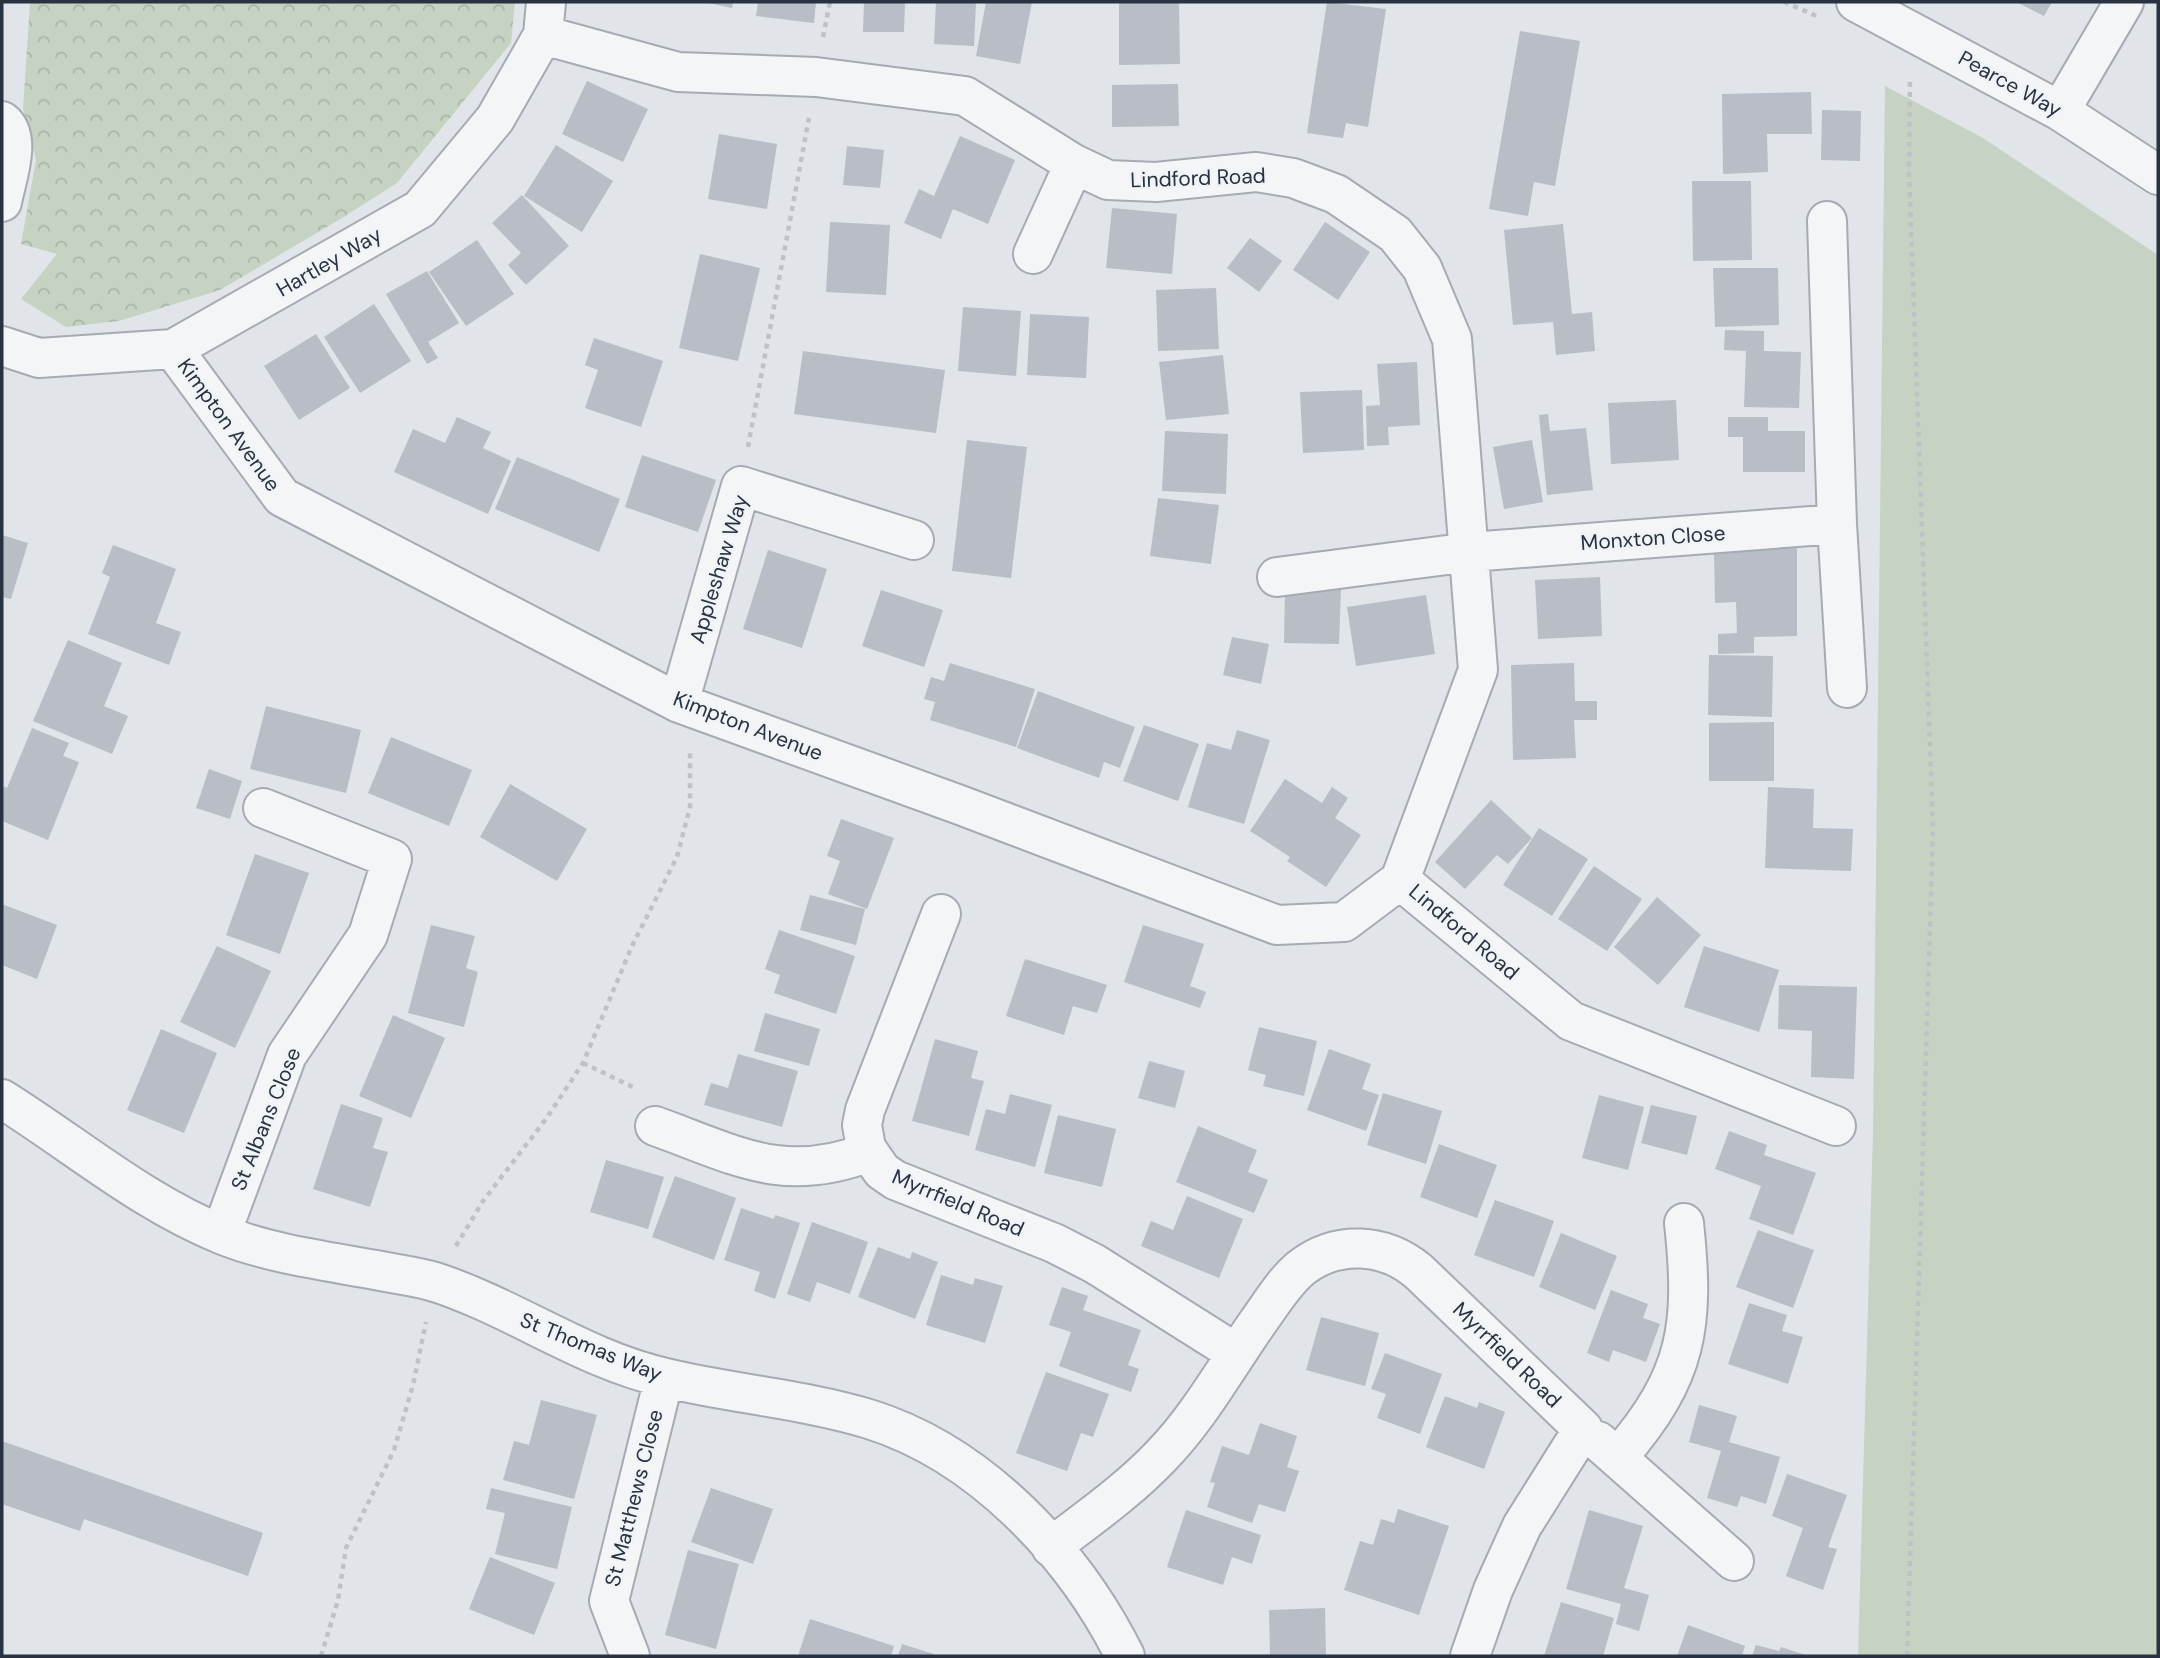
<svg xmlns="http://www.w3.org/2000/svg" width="2160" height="1658" font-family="'DM Sans',sans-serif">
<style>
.green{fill:#c6d3c2}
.forest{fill:url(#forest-crowns)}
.building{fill:#b8bdc6}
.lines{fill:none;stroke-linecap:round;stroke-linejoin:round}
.minor-casing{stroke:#a6abb3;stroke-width:42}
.path{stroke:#bec2c7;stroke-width:4.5;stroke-dasharray:5 5;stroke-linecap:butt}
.minor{stroke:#f3f5f7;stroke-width:38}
.labels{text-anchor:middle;stroke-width:5;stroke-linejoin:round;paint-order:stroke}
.street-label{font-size:21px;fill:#293240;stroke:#f0f3f7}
</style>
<defs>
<pattern id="forest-crowns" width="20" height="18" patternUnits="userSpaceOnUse" patternTransform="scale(1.75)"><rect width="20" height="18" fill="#c6d3c2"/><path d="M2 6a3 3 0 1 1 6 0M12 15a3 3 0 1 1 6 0" fill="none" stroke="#aab6a8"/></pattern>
</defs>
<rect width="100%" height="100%" fill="#e1e4e9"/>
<path class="green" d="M1885,86L1983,138L2158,255V1656H1858L1873,1132Z"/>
<path class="forest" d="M30,2H515L511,43L397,183L342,218L220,290L119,321L66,327L21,299L57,254L21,244L36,160L23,109Z"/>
<path class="building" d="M703,2H733L732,8Z
M758,2H816L814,23L756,16Z
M864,2H905L904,32H863Z
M936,2H976L974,46L934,44Z
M986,2H1032L1020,64L976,56Z
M1119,2H1179L1180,64L1119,65Z
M1327,2L1386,9L1368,127L1346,123L1343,138L1307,133Z
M2016,2H2052L2044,16Z
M1520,31L1580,41L1555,186L1534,182L1528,216L1489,209Z
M587,81L648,109L623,162L562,134Z
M1178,84L1179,126L1112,127V85Z
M1811,92L1812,134H1767L1768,172L1723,174L1722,94Z
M1822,110L1861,111L1860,161L1821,160Z
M719,134L777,144L767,209L708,199Z
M960,136L1015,160L988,224L953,209L941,239L904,223L919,189L934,196Z
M556,145L613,181L582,232L524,196Z
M847,146L884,150L880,188L843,185Z
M1692,181H1751L1752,260L1693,261Z
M522,195L569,246L526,285L508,265L521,253L492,223Z
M1112,208L1177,214L1172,274L1106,268Z
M830,222L890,225L886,295L826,292Z
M1325,222L1370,252L1338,300L1293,270Z
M1563,224L1572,314L1592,312L1595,351L1556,355L1553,322L1513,325L1504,230Z
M1250,238L1282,261L1259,292L1227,268Z
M477,240L514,294L466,326L429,272Z
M700,254L760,268L738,361L679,348Z
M1713,268H1778L1779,325L1715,327Z
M427,271L459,323L428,342L438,358L427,364L386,294Z
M1216,288L1219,349L1158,351L1156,290Z
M374,304L411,361L360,393L324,337Z
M963,307L1021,311L1016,376L958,371Z
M1030,314L1089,317L1086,378L1027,375Z
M1725,330L1764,331V351L1801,352L1799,408L1744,407L1746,351L1724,350Z
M316,334L350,388L299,420L264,366Z
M594,338L663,361L641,427L585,408L598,370L585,365Z
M803,351L945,370L936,433L794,414Z
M1223,355L1229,414L1166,420L1159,362Z
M1417,362L1420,425L1388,427L1389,445L1367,446L1366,406L1380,405L1377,364Z
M1362,390L1364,450L1303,453L1300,392Z
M1676,400L1679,460L1611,464L1608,403Z
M1548,414L1550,431L1586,428L1593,490L1547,495L1539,415Z
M457,417L491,432L483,448L511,461L488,514L394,472L413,429L445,443Z
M1728,417H1768V431H1805V472H1743V437H1728Z
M1165,431L1228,434L1226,494L1162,491Z
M967,440L1027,447L1011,578L952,571Z
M1532,440L1543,502L1504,509L1493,447Z
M642,455L716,480L698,532L625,507Z
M517,457L620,499L599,552L495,509Z
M1158,498L1219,505L1211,564L1150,556Z
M2,535L28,543L11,599L2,597Z
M113,545L176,569L156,623L181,632L169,665L88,634L110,577L102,573Z
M1797,547V636L1754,637V653L1718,654V634L1737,633L1736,602L1715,603L1714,549Z
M768,550L827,569L802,648L743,629Z
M1600,577L1602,636L1538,639L1535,580Z
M1285,587L1341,589L1339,644L1284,643Z
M881,590L943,610L924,667L862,646Z
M1426,595L1435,654L1356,666L1347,607Z
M1232,637L1269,644L1261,684L1223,675Z
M68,640L122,663L104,706L128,716L112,754L33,721Z
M1709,655L1773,656L1772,717L1708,715Z
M950,663L1035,689L1016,747L930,720L935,702L924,699L931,677L944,681Z
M1574,663L1575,701H1597V720H1574L1576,758L1513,760L1511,665Z
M1038,691L1135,727L1120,768L1104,762L1099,778L1017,748Z
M266,706L361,730L346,793L250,769Z
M1774,722V781H1709V723Z
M1144,725L1199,744L1178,801L1123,781Z
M32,728L69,743L63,756L79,762L48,840L2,821V786L7,788Z
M1237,730L1270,740L1244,824L1188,807L1207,743L1231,750Z
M391,737L472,770L449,826L368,793Z
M209,769L242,781L230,819L196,808Z
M1285,779L1322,803L1332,787L1348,798L1335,818L1361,835L1326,887L1287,861L1290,857L1250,831Z
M510,784L587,829L557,881L480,837Z
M1768,787L1814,789L1813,828L1853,829L1851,871L1765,868Z
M1491,800L1532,838L1508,864L1497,855L1465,889L1435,862Z
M841,819L894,838L867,909L828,894L840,861L827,856Z
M1539,828L1588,859L1552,916L1503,885Z
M255,854L309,873L280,954L226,935Z
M1594,866L1642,899L1607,951L1558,919Z
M810,895L865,909L856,945L800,930Z
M1657,897L1701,935L1658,985L1614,947Z
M2,904L57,925L37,979L2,965Z
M431,925L475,936L466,968L478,972L464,1027L408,1013Z
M1143,925L1204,944L1190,986L1206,992L1200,1008L1124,982Z
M779,930L855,956L836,1014L774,993L780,975L765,969Z
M217,946L271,971L235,1048L180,1022Z
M1704,946L1779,970L1759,1032L1684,1007Z
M1025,959L1107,985L1097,1013L1073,1006L1064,1035L1006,1016Z
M1779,985L1857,987L1854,1079L1811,1077L1812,1031L1778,1029Z
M765,1013L820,1029L809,1066L754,1051Z
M393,1015L445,1038L411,1118L359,1096Z
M1259,1027L1317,1041L1304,1096L1263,1086L1266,1075L1248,1070Z
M161,1029L217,1053L184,1133L127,1110Z
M935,1039L978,1051L971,1078L984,1081L969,1136L912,1121Z
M1329,1049L1371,1064L1362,1089L1379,1095L1366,1131L1307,1110Z
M738,1054L798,1071L782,1127L704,1105L711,1083L728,1088Z
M1149,1061L1185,1071L1175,1108L1138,1098Z
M1383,1093L1442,1111L1426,1164L1367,1145Z
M1010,1094L1052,1105L1035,1167L975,1150L986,1109L1005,1114Z
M1599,1095L1644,1107L1628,1170L1582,1158Z
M341,1104L383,1118L373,1148L388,1152L370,1207L313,1189Z
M1651,1105L1697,1116L1687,1155L1641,1143Z
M1058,1115L1116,1129L1102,1187L1044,1173Z
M1198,1126L1257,1150L1248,1172L1268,1180L1254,1213L1176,1182Z
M1729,1131L1767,1145L1764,1155L1816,1173L1793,1235L1749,1219L1761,1186L1715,1169Z
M1439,1144L1497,1165L1477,1218L1420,1197Z
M606,1160L664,1177L648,1229L590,1212Z
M675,1176L736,1198L714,1260L652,1237Z
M1187,1196L1243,1219L1219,1278L1141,1246L1151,1221L1173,1230Z
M1495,1200L1554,1221L1534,1277L1474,1255Z
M741,1208L774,1219L775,1215L800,1223L775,1299L754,1291L760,1272L724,1260Z
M812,1222L868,1242L850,1294L817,1282L810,1302L787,1294Z
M1758,1230L1814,1250L1793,1308L1736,1287Z
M1561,1233L1617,1256L1595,1310L1539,1287Z
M878,1247L910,1259L912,1252L938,1262L915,1319L858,1297Z
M941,1275L973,1285L975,1278L1003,1286L985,1343L926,1325Z
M1062,1287L1088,1296L1083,1310L1141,1330L1128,1365L1139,1369L1131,1392L1059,1366L1071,1332L1049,1325Z
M1611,1290L1648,1304L1643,1318L1660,1324L1646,1362L1613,1350L1609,1362L1587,1353Z
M1749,1303L1787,1315L1782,1331L1803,1337L1788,1384L1728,1364Z
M1321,1317L1379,1333L1365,1386L1306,1370Z
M1385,1353L1442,1374L1420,1434L1377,1418L1386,1394L1371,1389Z
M1046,1372L1109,1394L1093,1437L1081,1433L1067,1471L1016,1453Z
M1445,1396L1477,1408L1479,1402L1505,1412L1484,1469L1426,1447Z
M541,1400L597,1415L574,1499L503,1480L514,1441L529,1445Z
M1699,1405L1737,1416L1729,1442L1780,1457L1766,1504L1741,1496L1737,1507L1707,1498L1721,1451L1689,1442Z
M1260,1423L1297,1436L1287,1467L1299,1471L1285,1512L1259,1504L1252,1523L1207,1507L1215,1483L1210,1482L1222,1446L1249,1455Z
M2,1441L263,1533L248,1576L84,1519L80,1531L2,1504Z
M1787,1474L1847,1495L1828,1547L1837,1549L1823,1590L1786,1576L1803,1528L1772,1516Z
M491,1488L572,1507L557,1569L495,1554L505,1513L486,1509Z
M711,1488L773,1509L753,1564L691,1542Z
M1398,1509L1449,1526L1419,1615L1344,1590L1360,1541L1373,1545L1381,1519L1394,1523Z
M1186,1510L1261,1535L1252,1564L1232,1557L1223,1585L1167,1567Z
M1589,1510L1643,1526L1624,1588L1649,1595L1639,1631L1616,1624L1621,1604L1566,1589Z
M688,1550L739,1564L716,1649L665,1635Z
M490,1557L555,1583L534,1635L469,1609Z
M1561,1602L1614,1618L1603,1656H1544Z
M1325,1608L1326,1656H1270L1269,1610Z
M810,1619L894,1646L891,1656H798Z
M1688,1625L1745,1646L1742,1656H1677Z
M902,1644L934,1654V1656H898Z
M1756,1645L1779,1651L1781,1647L1809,1656H1752Z"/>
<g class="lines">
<g class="minor-casing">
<path id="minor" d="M1856,2L2060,111L2158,175
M543,35L678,72L816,77L965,96L1074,164L1108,180L1156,182L1256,172L1293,178L1336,194L1395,234L1422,268L1452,339L1478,670L1400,880
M2060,111L2124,2
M2,121C23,137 6,180 2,202
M1827,221L1837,524L1847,688
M1033,254L1074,164
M2,346L39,358L173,349L420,209L495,119L543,35L546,2
M173,349L282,497L679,703L960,805L1277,925L1344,922L1400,880
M1277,577L1470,552L1837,524
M679,703L741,486L914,540
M1400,880L1571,1021L1836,1126
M941,914L865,1110L862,1125L866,1148L882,1171L895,1180L1054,1243L1095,1264L1236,1353
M2,1099C74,1144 143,1203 223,1235C274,1255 328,1261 381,1271C400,1275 420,1277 438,1283C516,1309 585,1360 666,1378C733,1394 803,1399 869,1419C981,1454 1074,1554 1125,1656
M655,1126C736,1155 783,1185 869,1152
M221,1234L287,1055L368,935L392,859L263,808
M1598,1441L1734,1561
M1619,1456C1688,1376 1695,1326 1684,1223
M1051,1547C1089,1518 1129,1490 1162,1455C1199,1417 1227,1366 1258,1322C1271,1304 1284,1282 1301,1268C1337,1240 1384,1243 1418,1271L1583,1429L1522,1526L1493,1590L1470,1656
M630,1656L609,1601L664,1378"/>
</g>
<path class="path" d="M1784,2L1819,17
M823,37L830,2
M748,447L809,118
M583,1063L637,1089
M456,1246L483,1201L546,1119L583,1063L632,946L677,857L690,807V750
M321,1656L338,1600L346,1548L394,1450L413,1385L426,1322
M1907,1656L1933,830L1909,173L1910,77"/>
<use href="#minor" class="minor"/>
</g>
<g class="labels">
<g class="street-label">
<text transform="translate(2010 84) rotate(29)" y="7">Pearce Way</text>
<text transform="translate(1198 178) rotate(-2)" y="7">Lindford Road</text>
<text transform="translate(329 262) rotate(-30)" y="7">Hartley Way</text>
<text transform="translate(229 425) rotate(54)" y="7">Kimpton Avenue</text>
<text transform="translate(1653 538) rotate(-4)" y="7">Monxton Close</text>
<text transform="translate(719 569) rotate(-73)" y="7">Appleshaw Way</text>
<text transform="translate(748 726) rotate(21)" y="7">Kimpton Avenue</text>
<text transform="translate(1464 932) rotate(40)" y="7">Lindford Road</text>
<text transform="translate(266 1119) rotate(-68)" y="7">St Albans Close</text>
<text transform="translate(958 1203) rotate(23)" y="7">Myrrfield Road</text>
<text transform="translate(591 1347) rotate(22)" y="7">St Thomas Way</text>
<text transform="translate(1507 1355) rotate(44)" y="7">Myrrfield Road</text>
<text transform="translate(634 1498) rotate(-76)" y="7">St Matthews Close</text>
</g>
</g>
<rect width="2160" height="1658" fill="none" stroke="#293240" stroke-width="7"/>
</svg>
